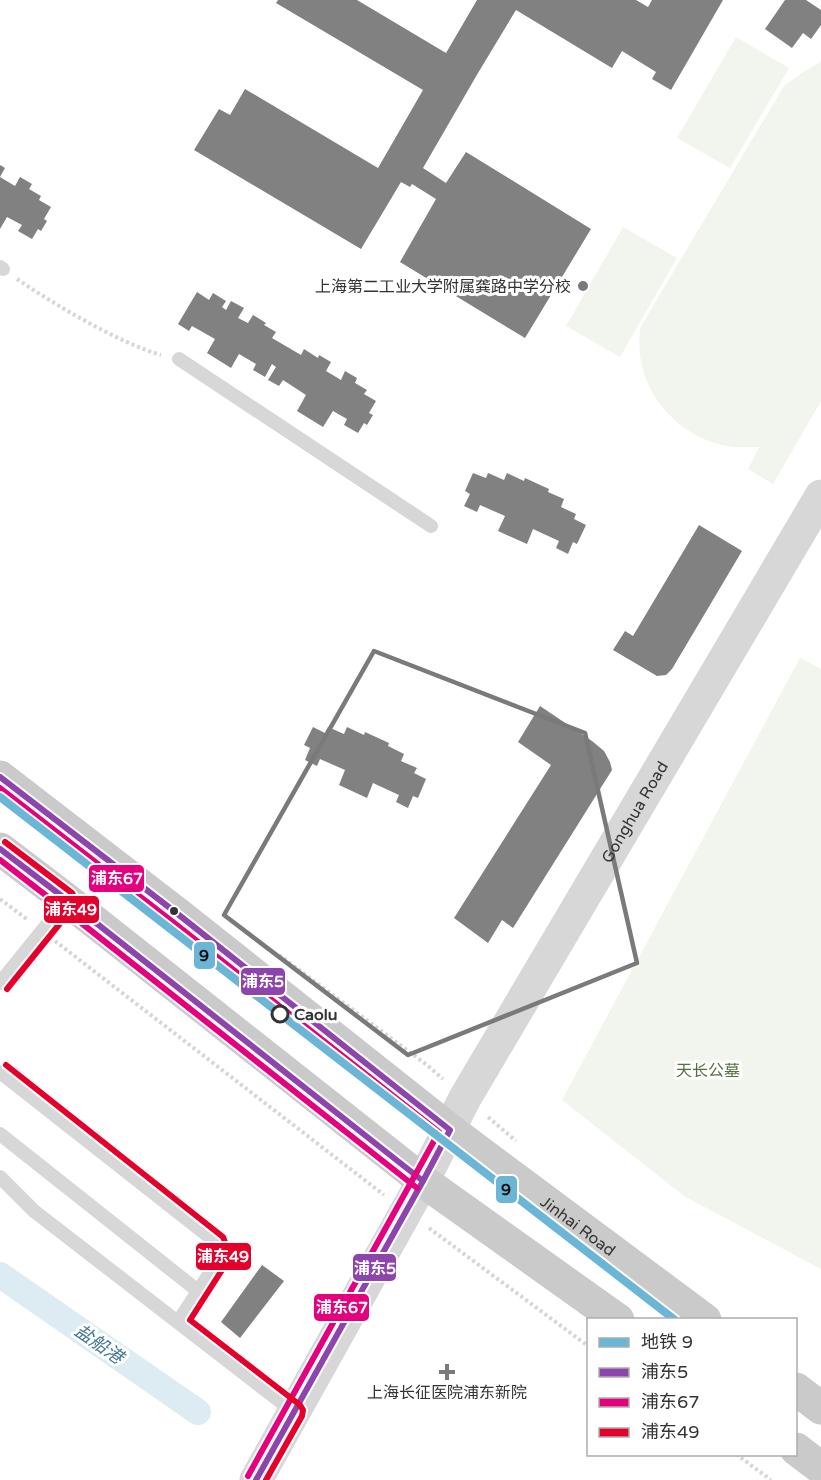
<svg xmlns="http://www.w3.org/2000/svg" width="821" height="1480" font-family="'Varela Round','Noto Sans SC',sans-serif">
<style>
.green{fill:#f1f5ed}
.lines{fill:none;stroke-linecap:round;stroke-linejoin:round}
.canal{stroke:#ddebf3;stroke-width:26}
.building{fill:#818181}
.path{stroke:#d6d6d6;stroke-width:4;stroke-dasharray:3 3;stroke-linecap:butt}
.service{stroke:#d7d7d7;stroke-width:14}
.tertiary{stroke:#d7d7d7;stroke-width:33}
.primary{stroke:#cacaca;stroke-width:33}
.bus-1-casing{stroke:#fff;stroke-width:10}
.bus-2-casing{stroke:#fff;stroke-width:10}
.bus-3-casing{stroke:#fff;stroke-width:10}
.bus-1{stroke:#8e44ad;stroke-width:6}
.bus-2{stroke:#e5007d;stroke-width:6}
.bus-3{stroke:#e4002b;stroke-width:6}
.metro-1-casing{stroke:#fff;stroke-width:12}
.metro-1{stroke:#6bb6d6;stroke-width:8}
.marked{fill:none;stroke:#7a7a7a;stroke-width:4.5;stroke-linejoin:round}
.poi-dot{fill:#7a7a7a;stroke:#fff;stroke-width:2}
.bus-dot{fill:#333;stroke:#fff;stroke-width:2}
.stop-dot{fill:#fff;stroke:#333;stroke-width:3}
.labels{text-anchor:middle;stroke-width:6;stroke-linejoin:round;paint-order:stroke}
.poi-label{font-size:16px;fill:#333;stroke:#fff;text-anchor:end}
.street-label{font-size:16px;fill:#333;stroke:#fff}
.stop-label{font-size:16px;font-weight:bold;fill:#333;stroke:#fff;text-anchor:start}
.park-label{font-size:16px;fill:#56703f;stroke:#fff}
.water-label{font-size:18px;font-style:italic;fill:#3f7597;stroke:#fff}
.line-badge{stroke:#fff;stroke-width:2}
.badge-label{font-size:16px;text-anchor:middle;font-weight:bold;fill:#fff}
.pale-badge-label{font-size:16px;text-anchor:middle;font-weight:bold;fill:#111}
</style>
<rect width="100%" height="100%" fill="#fff"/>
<path class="green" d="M736,37L789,68L730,168L677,138Z
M821,62V401L773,484L748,469L759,447C748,447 737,448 726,446C686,438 651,406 642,366C639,353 639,341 640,328L784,86L803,72Z
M623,227L677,258L620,357L566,326Z
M800,658L821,669V1269L684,1196L562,1100Z"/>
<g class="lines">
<path class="canal" d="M0,1275L198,1412"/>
</g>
<path class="building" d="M278,0H357L446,53L477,0H636L648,7L652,0H723L671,90L652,79L656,72L622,51L612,68L516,10L478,73L423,168L446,183L466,152L591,229L525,338L400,262L436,199L412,184L410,187L401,182L361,249L194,150L219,109L230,115L245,89L378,168L423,90L276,3Z
M785,0H806L821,10V25L811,39L803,33L792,48L765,29Z
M0,165L5,168L0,177L15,186L20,177L32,184L29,189L41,196L39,200L51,207L44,219L47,221L41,231L38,229L32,239L18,231L22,225L7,217L0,229Z
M197,292L209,300L213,293L226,301L222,307L226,310L231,301L244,308L238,318L248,323L253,315L266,323L264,325L276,332L272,338L301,355L304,349L318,358L319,355L331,362L326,371L341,380L345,371L357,378L355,383L367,390L364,394L376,401L369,413L373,415L367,425L364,423L358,433L344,425L347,419L333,411L323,427L297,411L306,395L283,380L279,386L268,380L276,367L272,364L265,377L253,370L256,364L239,354L231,368L207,353L215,339L192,326L189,331L178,324Z
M473,473L486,478L488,473L504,480L507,473L524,481L525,478L549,489L548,492L564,499L561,507L576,514L574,519L586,525L577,544L573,542L568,554L556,548L559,541L533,529L527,544L498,531L505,516L480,505L477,512L464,506L470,494L465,491Z
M699,525L742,551L672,669L666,675L657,676L613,650L625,631L633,636Z
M540,706L592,741L604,751L610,762L612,770L513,928L502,920L488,943L454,918L551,765L518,742Z
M313,727L325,733L328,727L344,734L347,727L364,735L365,732L389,743L388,746L404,754L401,761L417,768L414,773L426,779L418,798L413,796L408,808L396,802L399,795L373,783L367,798L339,785L345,770L320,759L317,766L305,760L310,748L304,745Z
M262,1265L284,1281L240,1338L221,1322Z"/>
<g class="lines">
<path class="path" d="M17,279C48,300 80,319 114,336C129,343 144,350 161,355
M0,899L28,920
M55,941L384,1195
M279,955L427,1065L443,1079
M488,1117L516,1141
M429,1228L588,1346
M736,1454L771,1480"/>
<path class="service" d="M0,267L3,269
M179,359L431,526
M0,983L67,900
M0,1072L216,1242L214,1267L178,1322
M0,1134L198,1291
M0,1177L34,1211L294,1412"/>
<path class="tertiary" id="s1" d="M256,1480L423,1181L465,1098L821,496"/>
<g class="primary">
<path id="s2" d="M0,777L179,915L450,1130L705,1320"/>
<path d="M0,849L67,900L423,1181L618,1320"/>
<path d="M796,1389L821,1408"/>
<path d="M796,1449L821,1468"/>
</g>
<g class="bus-1-casing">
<path id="bus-1" d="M0,777L179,915L450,1130L423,1181L256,1480
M0,849L67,900L423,1181"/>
</g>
<g class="bus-2-casing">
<path id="bus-2" d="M0,788L173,922L439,1132L248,1476
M0,860L61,907L417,1188"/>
</g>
<g class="bus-3-casing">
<path id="bus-3" d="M5,842L72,893L76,900L74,906L7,989
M6,1065L223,1237L225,1242L222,1270L190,1320L300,1405L303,1410L302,1416L266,1480"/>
</g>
<use href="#bus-1" class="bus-1"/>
<use href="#bus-2" class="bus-2"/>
<use href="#bus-3" class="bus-3"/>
<g class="metro-1-casing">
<path id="metro-1" d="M0,797L675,1320"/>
</g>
<use href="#metro-1" class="metro-1"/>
</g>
<path class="marked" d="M374,651L585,733L637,963L408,1055L224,915Z"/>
<g class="poi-dot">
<circle cx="583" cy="286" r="6"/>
<path d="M444 1363h6v6h6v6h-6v6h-6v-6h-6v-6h6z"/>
</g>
<circle class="bus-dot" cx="174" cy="911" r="5"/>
<circle class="stop-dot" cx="280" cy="1014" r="8"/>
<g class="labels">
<g class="poi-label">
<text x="571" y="292">上海第二工业大学附属龚路中学分校</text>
<text x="447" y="1398" text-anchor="middle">上海长征医院浦东新院</text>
</g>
<g class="street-label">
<text dy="6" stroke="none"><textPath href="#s1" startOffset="768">Gonghua Road</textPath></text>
<text dy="6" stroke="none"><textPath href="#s2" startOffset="732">Jinhai Road</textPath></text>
</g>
<g class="stop-label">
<text x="294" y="1020">Caolu</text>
</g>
<g class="park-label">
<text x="708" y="1076">天长公墓</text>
</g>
<g class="water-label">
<text transform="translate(99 1344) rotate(35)" y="6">盐船港</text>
</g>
</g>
<g class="line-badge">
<rect x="88" y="864" width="57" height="29" rx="6" fill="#e5007d"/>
<rect x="43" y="895" width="57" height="29" rx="6" fill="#e4002b"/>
<rect x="193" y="941" width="23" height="29" rx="6" fill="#6bb6d6"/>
<rect x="240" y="967" width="46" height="29" rx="6" fill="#8e44ad"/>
<rect x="495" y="1175" width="23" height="29" rx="6" fill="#6bb6d6"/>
<rect x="195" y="1242" width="57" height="29" rx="6" fill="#e4002b"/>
<rect x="352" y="1253" width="45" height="29" rx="6" fill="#8e44ad"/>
<rect x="313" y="1293" width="57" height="29" rx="6" fill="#e5007d"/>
</g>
<g class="badge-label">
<text x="117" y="884">浦东67</text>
<text x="71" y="915">浦东49</text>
<text x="263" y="987">浦东5</text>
<text x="223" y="1262">浦东49</text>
<text x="375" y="1274">浦东5</text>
<text x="342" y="1313">浦东67</text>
</g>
<g class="pale-badge-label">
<text x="204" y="961">9</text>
<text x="506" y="1195">9</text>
</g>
<rect x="587" y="1318" width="210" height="138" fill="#ffffff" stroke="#adadad" stroke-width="1.5"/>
<rect x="599" y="1338" width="30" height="9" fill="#6bb6d6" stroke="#adadad" stroke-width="1.5"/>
<text x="641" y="1348" font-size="18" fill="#333333">地铁 9</text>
<rect x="599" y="1368" width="30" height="9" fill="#8e44ad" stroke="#adadad" stroke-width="1.5"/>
<text x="641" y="1378" font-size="18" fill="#333333">浦东5</text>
<rect x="599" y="1398" width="30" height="9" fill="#e5007d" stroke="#adadad" stroke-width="1.5"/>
<text x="641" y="1408" font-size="18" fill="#333333">浦东67</text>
<rect x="599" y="1428" width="30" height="9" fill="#e4002b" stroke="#adadad" stroke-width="1.5"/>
<text x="641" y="1438" font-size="18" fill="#333333">浦东49</text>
</svg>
